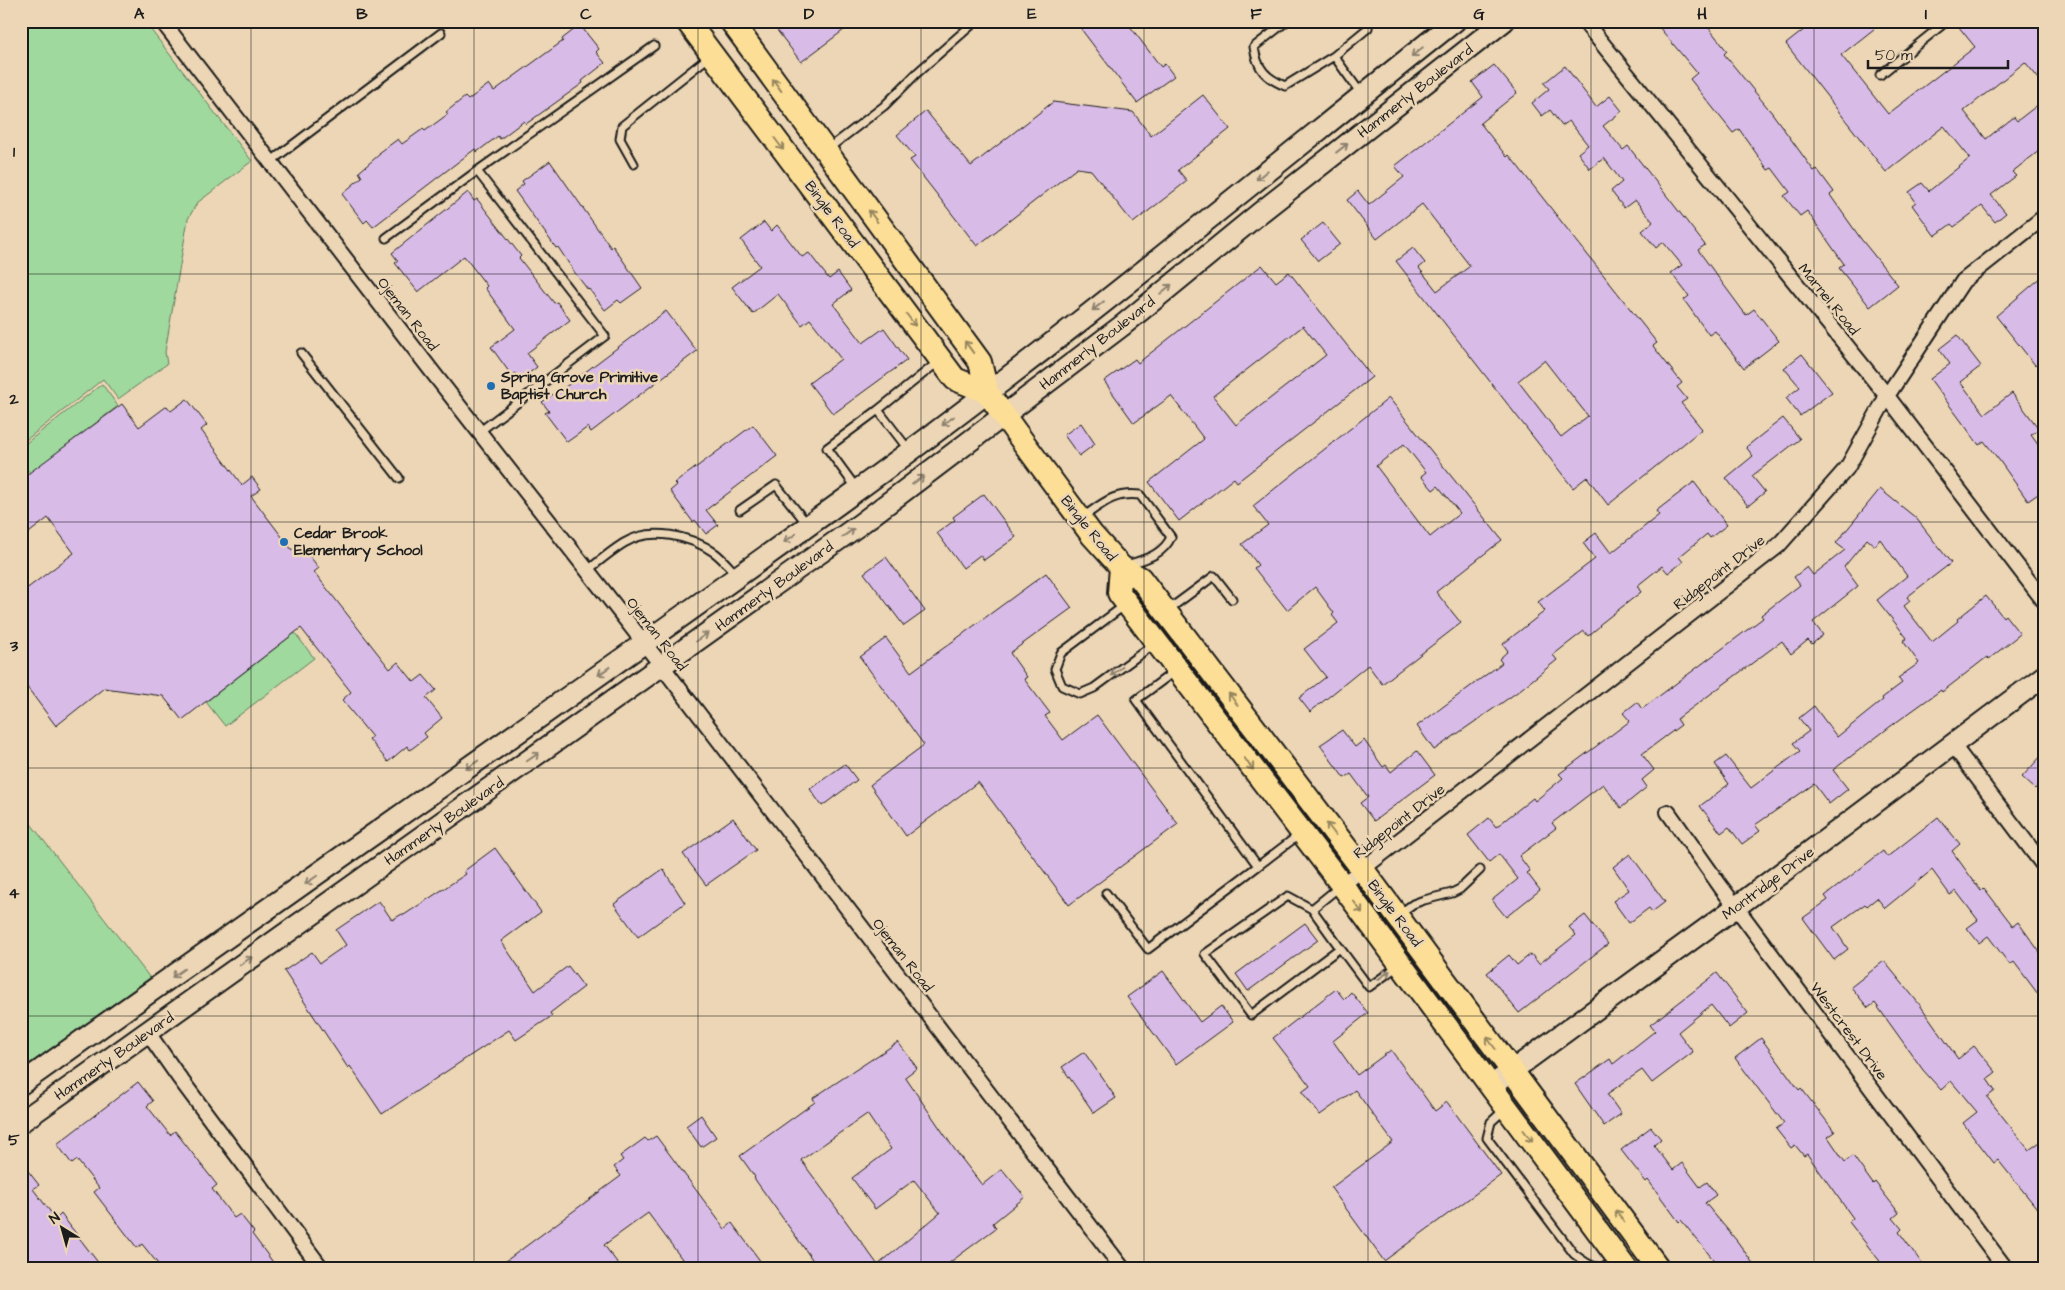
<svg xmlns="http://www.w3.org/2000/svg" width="2065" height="1290" font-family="'Architects Daughter',sans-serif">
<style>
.green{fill:#a0d99e;stroke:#5e7a5d}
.building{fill:#d9bbe8;stroke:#1c1c1c;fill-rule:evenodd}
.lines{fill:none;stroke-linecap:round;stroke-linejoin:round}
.lane-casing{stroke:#1c1c1c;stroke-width:11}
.street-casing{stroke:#1c1c1c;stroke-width:18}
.secondary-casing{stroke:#1c1c1c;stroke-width:24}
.primary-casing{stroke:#1c1c1c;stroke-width:26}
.lane{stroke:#ecd6b5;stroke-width:7}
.street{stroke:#ecd6b5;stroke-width:14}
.secondary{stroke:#ecd6b5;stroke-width:20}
.primary{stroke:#fcde96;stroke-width:22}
.oneway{stroke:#8e8270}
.oneway2{stroke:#97875f}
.grid{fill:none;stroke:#1c1c1c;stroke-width:1;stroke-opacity:0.55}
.poi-dot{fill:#1f6fb2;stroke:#ecd6b5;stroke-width:2}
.labels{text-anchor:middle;stroke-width:5;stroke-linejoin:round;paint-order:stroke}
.street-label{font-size:15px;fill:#1c1c1c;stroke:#ecd6b5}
.poi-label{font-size:15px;font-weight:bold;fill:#1c1c1c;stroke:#ecd6b5;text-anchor:start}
.neatline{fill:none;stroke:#1c1c1c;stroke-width:2}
.grid-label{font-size:16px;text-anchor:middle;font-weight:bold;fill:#1c1c1c}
</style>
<rect width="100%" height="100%" fill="#ecd6b5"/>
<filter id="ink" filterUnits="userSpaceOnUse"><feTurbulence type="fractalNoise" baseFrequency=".02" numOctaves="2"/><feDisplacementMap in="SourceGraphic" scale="10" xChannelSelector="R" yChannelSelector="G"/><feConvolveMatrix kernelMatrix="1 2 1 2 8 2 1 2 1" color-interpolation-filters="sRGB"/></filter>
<g filter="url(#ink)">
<path class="green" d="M21,21H144L252,161L197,203L188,219L165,352L167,364L118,399L103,379L21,444Z
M102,384L118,406L30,473L21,462V447Z
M295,633L314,658L225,726L206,702Z
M21,811L150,978L21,1070Z"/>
<path class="building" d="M770,21H856L801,62Z
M1075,21H1126L1161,67L1165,64L1174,76L1137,103Z
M1654,21H1701L1707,28L1708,27L1727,51L1724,54L1772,113L1814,171L1817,169L1834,192L1830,195L1861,239L1898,285L1870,307L1839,268L1844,264L1807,211L1800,216L1784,196L1790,192L1772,168L1768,170L1739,129L1733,133L1690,79L1697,73Z
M1815,21H1884L1841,55L1888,114L1975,47L1954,21H2044V85L2025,62L1964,111L1986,139L2014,117L2017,121L2044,100V147L2012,172L2016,176L1991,195L2006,213L1995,222L1982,206L1954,227L1951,224L1935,236L1912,205L1916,202L1909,192L1922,183L1929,191L1970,158L1944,126L1886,172L1786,44Z
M580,25L599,49L596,52L605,63L582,81L583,83L526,124L524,121L500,139L498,136L477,152L475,149L373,227L367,220L364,223L342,194L362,177L359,172L380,154L379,153L398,139L402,144L423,129L425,131L448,114L446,112L465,97L468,100L489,84L494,91L563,41L562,39Z
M1494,65L1517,93L1480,123L1507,157L1509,155L1657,343L1653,346L1682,383L1677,387L1687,399L1681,403L1702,429L1608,505L1587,477L1573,488L1396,261L1413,248L1425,263L1419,268L1437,291L1470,266L1422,204L1377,239L1347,200L1358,191L1369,205L1404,177L1395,166L1483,97L1472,82ZM1544,360L1588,416L1561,437L1518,381Z
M1565,66L1596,107L1610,96L1622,111L1603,126L1623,150L1628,146L1705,245L1698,250L1746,315L1754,309L1779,341L1744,368L1715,331L1709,335L1684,300L1689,296L1671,273L1682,265L1663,242L1656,248L1642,231L1653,222L1635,200L1624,208L1611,191L1622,182L1604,158L1590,169L1578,153L1588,145L1569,121L1562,126L1550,110L1542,116L1532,103L1549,89L1544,83Z
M1203,95L1230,129L1178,170L1187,181L1133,223L1091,170L1077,168L977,246L910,160L915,157L897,135L926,111L971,166L1053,102L1133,112L1151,136Z
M550,161L611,248L613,246L642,288L621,303L618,300L605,310L589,289L588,290L575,273L558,247L556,248L515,191L524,184L522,181Z
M468,192L474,201L477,199L521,256L519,258L554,303L557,302L570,320L527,353L537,367L520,380L515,373L512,376L491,347L515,329L485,288L487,286L464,256L418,292L395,263L398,261L392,253Z
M764,222L771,231L777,225L802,257L809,253L829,279L838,272L851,290L833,304L863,343L884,328L907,360L833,414L809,383L841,359L810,319L802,325L778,294L753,314L732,287L760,266L741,240Z
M1323,223L1340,244L1318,261L1301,240Z
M1262,265L1276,282L1289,272L1372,377L1237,482L1234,478L1179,521L1149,482L1204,439L1171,396L1134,423L1104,381L1135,359L1138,363ZM1303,326L1326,355L1236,425L1213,396Z
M2044,275V358L2035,365L1996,316Z
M666,311L697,351L591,432L588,427L567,442L545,413L549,411L542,402L559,390L560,391Z
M1957,335L1981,366L1960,382L1985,414L2012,393L2039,429L2031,435L2044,453V490L2028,501L1999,460L1984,441L1979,445L1930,379L1950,364L1939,349Z
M1802,354L1832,392L1800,416L1786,398L1800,387L1784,368Z
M1389,398L1502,540L1436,592L1461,623L1382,684L1368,665L1310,712L1299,698L1326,677L1304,649L1338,623L1332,615L1334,613L1315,587L1287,610L1254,568L1258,565L1242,544L1268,525L1253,506ZM1404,444L1426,472L1421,476L1433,490L1438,486L1460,513L1430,537L1376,466Z
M187,399L207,425L201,430L242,485L252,477L261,489L251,496L292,550L300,544L319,568L314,572L390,669L398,662L414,682L423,675L436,690L426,698L442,718L424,733L427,737L410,750L407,746L388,762L369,739L372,737L342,700L351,692L301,628L182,720L163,696L104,688L56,726L21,679V593L74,553L48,518L21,539V479L122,404L139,427L167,406L171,411Z
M1783,418L1800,439L1752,476L1765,492L1748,506L1726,478L1753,456L1746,447Z
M1081,423L1095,444L1079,456L1064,435Z
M753,425L777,456L706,510L718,525L706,534L695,520L693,522L670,491L677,485L675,483Z
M1694,482L1727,525L1710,538L1707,534L1679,557L1683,562L1668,573L1662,566L1637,586L1641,592L1599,625L1600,626L1588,636L1584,631L1553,655L1557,660L1516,693L1434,750L1417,726L1502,663L1499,659L1508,651L1503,644L1545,611L1538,602L1595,559L1583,543L1596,533L1611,553L1659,515L1656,511Z
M1880,489L1916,518L1951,563L1907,597L1910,601L1904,606L1932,642L1958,621L1957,619L1986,596L2003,617L2005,615L2020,634L1989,659L1987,657L1942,692L1941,690L1891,726L1833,770L1848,789L1829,804L1814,784L1755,825L1760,831L1742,844L1729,827L1721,833L1700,806L1729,784L1715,764L1726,756L1751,788L1800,751L1793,743L1809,731L1799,718L1814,706L1837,737L1883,700L1882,698L1902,683L1898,678L1919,663L1903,641L1907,638L1877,600L1907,576L1880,539L1875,546L1867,539L1844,567L1858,586L1813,622L1823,635L1812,644L1808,640L1791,654L1782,641L1677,719L1681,725L1642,754L1654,770L1642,780L1647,787L1621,808L1603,784L1552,823L1556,828L1519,856L1530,871L1527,873L1540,890L1506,917L1492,900L1518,879L1499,854L1489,862L1468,835L1489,818L1496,827L1533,798L1535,801L1563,778L1559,774L1630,721L1623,713L1637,702L1642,709L1763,618L1761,615L1800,585L1794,577L1807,567L1813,575L1845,550L1836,543Z
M984,494L1016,537L984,560L980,555L963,568L937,533L955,520L953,517Z
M886,557L925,611L904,626L864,573Z
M1046,573L1072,608L1010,653L1027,677L1024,679L1050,713L1045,716L1063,740L1097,715L1178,824L1069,905L978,782L906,836L870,785L924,745L860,657L886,638L911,672Z
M1342,730L1355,747L1364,740L1383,767L1386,765L1391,772L1417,751L1435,775L1374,821L1360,803L1368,797L1351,774L1344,778L1320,745Z
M2044,753V779L2035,789L2022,777Z
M845,764L857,780L822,806L810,789Z
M1938,817L1960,844L1952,851L1981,891L1984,888L2013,926L2018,922L2044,958V1002L2014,962L2010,965L1988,936L1979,943L1967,928L1978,920L1956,891L1950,895L1932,870L1885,908L1877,898L1867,906L1865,904L1833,927L1848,949L1834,960L1803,918L1828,900L1825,896L1883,851L1887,857Z
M733,818L756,850L706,885L683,854Z
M495,848L541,912L501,941L535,991L568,966L584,987L550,1013L552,1016L516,1040L509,1030L382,1114L350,1066L348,1068L284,971L312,952L320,963L346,945L336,930L379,901L392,920L402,914L404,915L466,874L464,871Z
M1630,854L1665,902L1652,912L1649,908L1629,923L1613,901L1629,890L1613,867Z
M663,869L685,903L638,937L614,904Z
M1585,915L1608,944L1519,1013L1487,973L1509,955L1517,965L1531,954L1539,964L1576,935L1569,927Z
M1305,923L1318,940L1248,991L1236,974Z
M1884,961L1920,1005L1958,1059L1974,1046L1996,1072L1987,1079L1995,1091L1987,1097L2029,1150L2044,1139V1217L1998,1160L1994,1163L1963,1123L1977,1112L1951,1081L1941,1090L1923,1070L1875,1003L1868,1008L1851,987Z
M1163,971L1200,1022L1221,1006L1233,1022L1176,1064L1127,997Z
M1717,973L1748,1013L1729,1028L1711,1005L1678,1032L1693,1052L1652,1083L1642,1070L1607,1094L1621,1114L1604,1126L1575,1084L1610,1059L1613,1064L1655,1031L1650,1025Z
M1336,989L1344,999L1351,992L1368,1013L1333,1041L1357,1075L1391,1050L1435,1111L1447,1102L1501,1175L1384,1261L1331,1188L1393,1142L1355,1090L1320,1115L1302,1092L1310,1086L1273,1038Z
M1761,1038L1799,1090L1801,1088L1835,1132L1828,1137L1845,1162L1853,1156L1873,1184L1875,1182L1899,1213L1893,1218L1902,1229L1899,1232L1926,1269H1886L1849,1222L1853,1218L1807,1154L1804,1156L1795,1145L1791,1148L1776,1129L1784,1123L1735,1058Z
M898,1042L917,1068L905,1077L955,1150L982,1185L1002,1169L1025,1197L993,1223L996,1228L941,1269H819L754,1178L755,1177L740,1156L815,1102L813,1098ZM867,1114L891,1149L852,1178L875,1209L914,1180L940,1213L878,1265L801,1160Z
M1084,1052L1116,1098L1094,1113L1062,1067Z
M138,1082L153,1101L147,1106L170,1135L175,1131L217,1185L212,1189L234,1218L240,1214L254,1232L252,1234L278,1269H162L142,1244L137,1248L94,1192L99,1188L77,1160L72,1164L57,1144Z
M701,1115L716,1137L701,1147L686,1126Z
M1651,1127L1661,1139L1654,1145L1673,1170L1682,1163L1700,1187L1707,1182L1716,1195L1705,1203L1737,1241L1757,1269H1721L1681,1220L1679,1222L1648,1180L1646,1182L1621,1150Z
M656,1136L725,1229L732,1223L761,1262L751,1269H669L682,1259L648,1213L604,1245L622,1269H495L621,1176L614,1167L623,1160L620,1156L645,1138L648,1141Z
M21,1162L39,1185L33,1189L56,1219L61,1214L103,1269H21Z"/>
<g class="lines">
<g class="lane-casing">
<path id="lane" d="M1287,21L1254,47C1257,69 1266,78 1285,86L1334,56L1368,28L1369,21
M1334,56L1362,95
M1880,75L1947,21
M828,149L884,106L918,72L976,21
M270,162L441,33
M634,164L620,139L622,126L710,56
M477,171L654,46
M386,238L477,171L605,336L479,432
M301,353L399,478
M878,410L938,362
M857,489L827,448L878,410L908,449
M740,510L776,485L808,525
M1083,517C1103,503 1114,492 1140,495L1171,537C1163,555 1145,559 1127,565
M587,571C599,561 611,551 624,543C651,526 691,536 715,553C723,559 730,568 737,575
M1125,605L1061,653L1055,669L1062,686L1080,694L1094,688L1154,644
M1168,610L1214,576L1232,599
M1175,671L1136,700L1258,866L1300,834
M1339,887L1312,909L1288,896L1205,954L1251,1015L1340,948L1369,987L1398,966
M1106,893L1148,949L1258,866
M1312,909L1340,948
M1399,914L1413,904L1424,900L1452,893L1460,889L1480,870
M1504,1110L1491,1122L1487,1138L1574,1254C1591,1267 1598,1272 1618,1262"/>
</g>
<g class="street-casing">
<path id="street" d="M162,21L434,374L662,666L1123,1269
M1584,21L1887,396L2044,601
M1952,744L2044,866
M1668,812L1721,887L2006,1269
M1342,885L1778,546L1847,468L1887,396L1963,281L2044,217
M148,1033L178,1076L322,1269"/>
</g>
<g class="secondary-casing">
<path id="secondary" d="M21,1084C293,889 569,699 841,502C1051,350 1252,183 1455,21
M1491,1086L1736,907L2044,676
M21,1122L859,525L1123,325L1261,212L1504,21"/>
</g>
<g class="primary-casing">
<path id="primary" d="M687,21L955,379L987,392
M731,21L980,362L987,392L1015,431L1092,535L1121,567L1140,578L1166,612L1363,870L1659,1269
M1121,567L1119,593L1342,885L1626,1269"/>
</g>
<use href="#lane" class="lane"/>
<use href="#street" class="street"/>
<use href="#secondary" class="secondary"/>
<use href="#primary" class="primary"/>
</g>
<defs><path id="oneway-shaft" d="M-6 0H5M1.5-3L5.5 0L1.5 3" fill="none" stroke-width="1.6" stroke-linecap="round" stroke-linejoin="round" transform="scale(1.25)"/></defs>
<g class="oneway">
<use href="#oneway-shaft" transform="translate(1417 52) rotate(141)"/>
<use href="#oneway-shaft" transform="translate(1342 148) rotate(-38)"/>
<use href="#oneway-shaft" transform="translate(1262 175) rotate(141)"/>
<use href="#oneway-shaft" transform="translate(1166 289) rotate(-39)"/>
<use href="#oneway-shaft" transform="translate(1098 306) rotate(142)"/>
<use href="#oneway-shaft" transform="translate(948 421) rotate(143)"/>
<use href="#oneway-shaft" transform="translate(918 480) rotate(-37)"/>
<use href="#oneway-shaft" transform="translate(848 533) rotate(-36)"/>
<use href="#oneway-shaft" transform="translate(790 538) rotate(145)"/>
<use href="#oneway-shaft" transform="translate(702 637) rotate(-36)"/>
<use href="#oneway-shaft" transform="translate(604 671) rotate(144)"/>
<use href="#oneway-shaft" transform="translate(1117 671) rotate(143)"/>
<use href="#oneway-shaft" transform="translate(533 757) rotate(-35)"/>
<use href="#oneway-shaft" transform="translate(472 765) rotate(144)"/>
<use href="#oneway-shaft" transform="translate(311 880) rotate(145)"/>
<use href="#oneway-shaft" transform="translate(246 961) rotate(-35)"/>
<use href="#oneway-shaft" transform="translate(178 973) rotate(145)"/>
<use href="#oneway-shaft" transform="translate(1384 975) rotate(-36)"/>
</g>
<g class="oneway2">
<use href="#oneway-shaft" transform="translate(777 85) rotate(-126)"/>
<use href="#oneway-shaft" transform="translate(779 144) rotate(53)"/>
<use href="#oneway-shaft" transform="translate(873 216) rotate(-126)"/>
<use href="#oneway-shaft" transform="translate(911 320) rotate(53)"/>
<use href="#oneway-shaft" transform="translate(969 347) rotate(-126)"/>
<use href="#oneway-shaft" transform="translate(1233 699) rotate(-127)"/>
<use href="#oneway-shaft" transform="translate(1249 764) rotate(53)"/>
<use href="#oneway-shaft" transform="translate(1331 829) rotate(-127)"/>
<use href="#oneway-shaft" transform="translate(1358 907) rotate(53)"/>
<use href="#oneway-shaft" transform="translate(1491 1043) rotate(-127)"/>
<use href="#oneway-shaft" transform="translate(1528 1136) rotate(53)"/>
<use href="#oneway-shaft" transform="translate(1620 1216) rotate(-127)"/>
</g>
</g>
<path class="grid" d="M251,21V1269M474,21V1269M698,21V1269M921,21V1269M1144,21V1269M1368,21V1269M1591,21V1269M1814,21V1269M21,274H2044M21,522H2044M21,768H2044M21,1016H2044"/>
<g class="poi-dot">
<circle cx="491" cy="386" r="5"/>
<circle cx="284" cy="542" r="5"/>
</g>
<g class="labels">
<g class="street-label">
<text transform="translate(1415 91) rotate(-38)" y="5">Hammerly Boulevard</text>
<text transform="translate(832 214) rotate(53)" y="5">Bingle Road</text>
<text transform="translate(1829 299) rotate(51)" y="5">Marnel Road</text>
<text transform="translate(408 314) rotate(52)" y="5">Ojeman Road</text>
<text transform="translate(1097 343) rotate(-38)" y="5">Hammerly Boulevard</text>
<text transform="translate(1089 528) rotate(51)" y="5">Bingle Road</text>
<text transform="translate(1719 572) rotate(-38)" y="5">Ridgepoint Drive</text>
<text transform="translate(774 586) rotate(-36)" y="5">Hammerly Boulevard</text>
<text transform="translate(657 634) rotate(52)" y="5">Ojeman Road</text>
<text transform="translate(444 821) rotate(-35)" y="5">Hammerly Boulevard</text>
<text transform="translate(1399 821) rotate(-38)" y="5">Ridgepoint Drive</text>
<text transform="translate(1768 883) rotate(-37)" y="5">Montridge Drive</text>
<text transform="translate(1395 913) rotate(53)" y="5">Bingle Road</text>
<text transform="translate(903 955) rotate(52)" y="5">Ojeman Road</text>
<text transform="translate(1849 1031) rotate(53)" y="5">Westcrest Drive</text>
<text transform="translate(114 1056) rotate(-35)" y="5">Hammerly Boulevard</text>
</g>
<g class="poi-label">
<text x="501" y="382">Spring Grove Primitive<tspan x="501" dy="17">Baptist Church</tspan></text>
<text x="294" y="538">Cedar Brook<tspan x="294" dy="17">Elementary School</tspan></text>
</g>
</g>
<rect width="2065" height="1290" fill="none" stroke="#ecd6b5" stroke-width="55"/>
<g transform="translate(62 1228) rotate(323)" stroke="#ecd6b5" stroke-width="4" paint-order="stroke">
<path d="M0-4L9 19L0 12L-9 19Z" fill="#1c1c1c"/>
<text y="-8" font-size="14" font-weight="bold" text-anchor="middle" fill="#1c1c1c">N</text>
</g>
<path d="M1868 60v8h140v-8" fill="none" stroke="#1c1c1c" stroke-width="2.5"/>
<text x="1875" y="60" font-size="15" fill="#1c1c1c" stroke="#ecd6b5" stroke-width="4" paint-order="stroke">50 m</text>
<rect x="28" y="28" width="2010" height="1234" class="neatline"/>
<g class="grid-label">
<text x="139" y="19">A</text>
<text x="362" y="19">B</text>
<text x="586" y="19">C</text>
<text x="809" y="19">D</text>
<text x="1032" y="19">E</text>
<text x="1256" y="19">F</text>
<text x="1479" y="19">G</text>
<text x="1702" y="19">H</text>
<text x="1926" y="19">I</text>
<text x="14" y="157">1</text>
<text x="14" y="404">2</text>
<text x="14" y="651">3</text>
<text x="14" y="898">4</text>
<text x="14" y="1145">5</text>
</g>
</svg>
